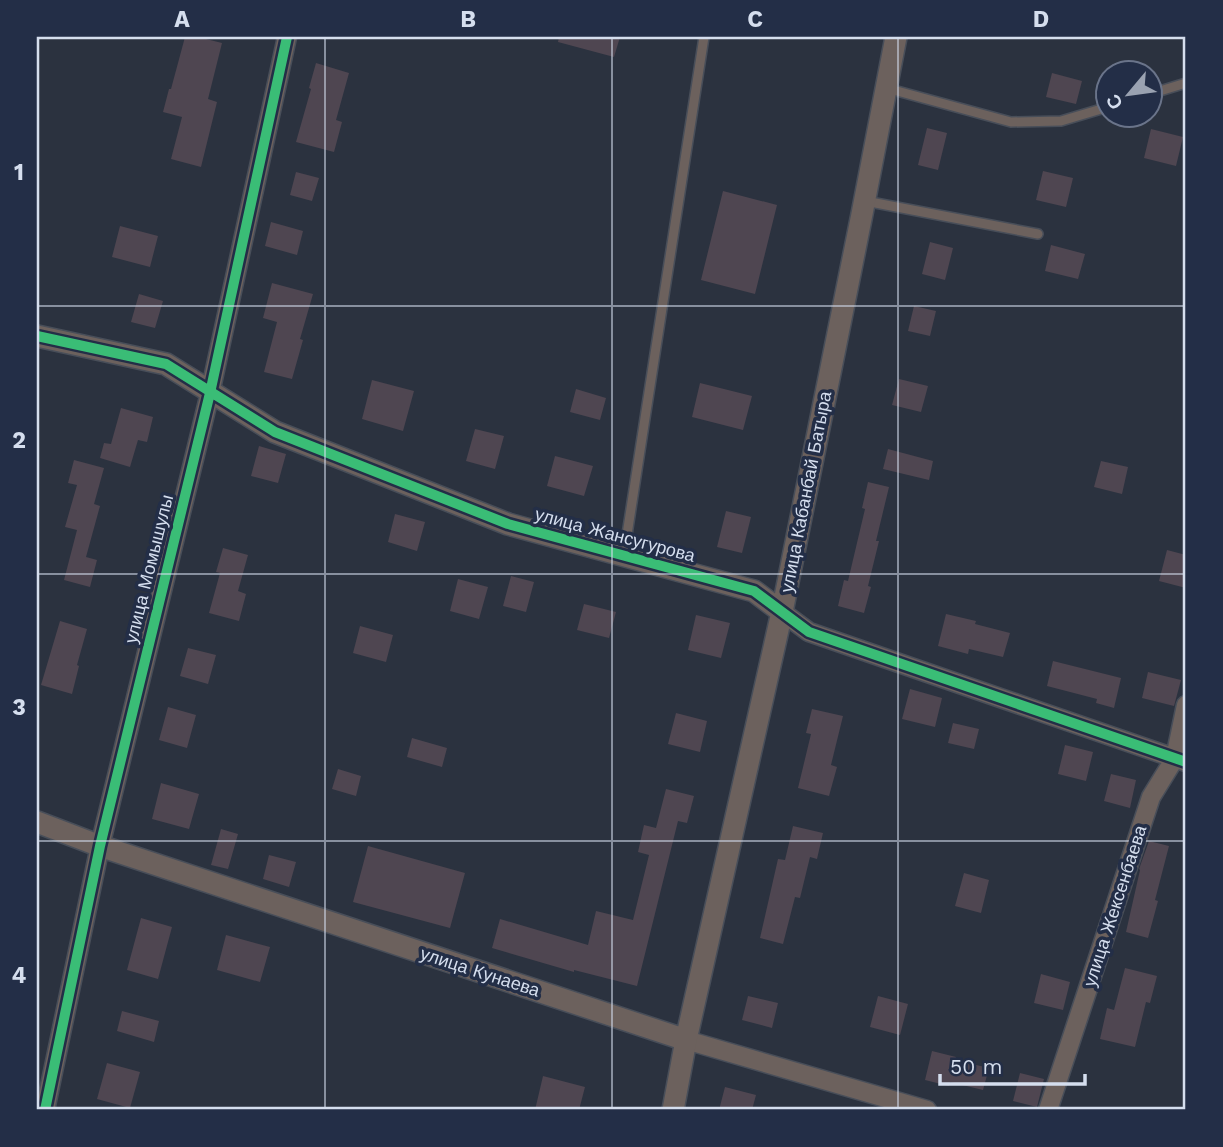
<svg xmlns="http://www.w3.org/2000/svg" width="1223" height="1147" font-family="'Work Sans',sans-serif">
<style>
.building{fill:#4f4651}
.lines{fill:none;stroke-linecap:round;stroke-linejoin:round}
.service-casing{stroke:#484e59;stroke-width:12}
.minor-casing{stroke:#484e59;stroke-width:21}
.tertiary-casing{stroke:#484e59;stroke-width:24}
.service{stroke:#6c615d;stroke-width:9}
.minor{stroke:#6c615d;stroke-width:18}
.tertiary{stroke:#6c615d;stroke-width:21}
.cycleway-casing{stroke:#232e47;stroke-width:15}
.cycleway{stroke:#3abd76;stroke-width:10}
.grid{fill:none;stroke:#d5deee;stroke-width:2;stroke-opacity:0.55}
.labels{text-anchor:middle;stroke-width:7;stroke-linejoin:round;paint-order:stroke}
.street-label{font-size:18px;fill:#d5deee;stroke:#232e47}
.neatline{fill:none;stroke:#d5deee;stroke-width:2.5}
.grid-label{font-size:23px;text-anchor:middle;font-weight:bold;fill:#d5deee}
</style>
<rect width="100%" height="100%" fill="#2b323f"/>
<path class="building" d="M185,37H198L222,43L208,99L217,102L201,167L171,159L182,117L163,112L169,89H171Z
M559,37H620L614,57L558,42Z
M316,63L349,73L336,120L342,122L334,152L296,142L311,89L309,88Z
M1052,73L1082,81L1076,104L1046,97Z
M927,128L947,133L938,170L918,165Z
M1151,129L1183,137L1176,166L1144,158Z
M1043,171L1073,178L1066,207L1036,200Z
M296,172L319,178L312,201L290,195Z
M723,191L777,205L755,294L701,280Z
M271,222L303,231L297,255L265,246Z
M120,226L158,236L150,267L112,257Z
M930,242L953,248L945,280L922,274Z
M1051,245L1085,254L1078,279L1045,271Z
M272,283L313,294L300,339L303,340L292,379L264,372L277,322L263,318Z
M139,294L163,301L155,328L131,322Z
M914,306L936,311L930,336L908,331Z
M899,379L928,386L921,412L892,405Z
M372,380L414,391L403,431L362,419Z
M700,383L752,396L743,430L692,417Z
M576,389L606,398L600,420L570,412Z
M121,408L153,417L147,442L138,440L130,467L100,458L104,443L111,444Z
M475,429L504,436L495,469L466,461Z
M259,446L286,454L278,483L251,476Z
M888,449L933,461L929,480L883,469Z
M555,456L593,466L584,496L547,486Z
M74,460L104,468L94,504L100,506L86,557L97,560L90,587L64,580L77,530L65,527L77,485L68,483Z
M1101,461L1128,467L1122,494L1094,487Z
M868,482L889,487L876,541H879L868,586L871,587L864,613L838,606L844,580L848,581L865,509L862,508Z
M726,511L751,517L742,553L717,547Z
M395,514L425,522L417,551L388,542Z
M223,548L248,555L238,591L246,594L239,621L209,613L220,573L216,572Z
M1167,550L1186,555V588L1159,581Z
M511,576L534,582L526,612L503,606Z
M458,579L488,587L479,619L450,611Z
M584,604L616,612L609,638L577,630Z
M946,614L976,621L975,624L1010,633L1003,657L969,649L968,654L938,646Z
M696,615L730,623L721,658L688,650Z
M60,621L87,629L77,665L79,666L72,694L41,685Z
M360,626L393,635L386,662L353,653Z
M188,648L216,655L208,684L180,676Z
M1053,661L1121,678L1114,708L1096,703L1097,699L1047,686Z
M1148,672L1181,680L1174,706L1142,698Z
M910,689L942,698L935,727L902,719Z
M168,707L196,715L187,748L159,740Z
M812,709L843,716L831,765L837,767L829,796L798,788L811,734L806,733Z
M676,713L707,721L700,752L668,744Z
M953,723L979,729L974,749L948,743Z
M412,738L447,748L442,767L407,757Z
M1065,745L1093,752L1086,781L1058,774Z
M338,769L361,776L356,796L332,789Z
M1111,774L1136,780L1130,808L1104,801Z
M161,783L199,794L189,829L152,819Z
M666,789L694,796L687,823L678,821L637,986L574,970V972L492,948L500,919L588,945L596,911L633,920L649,855L638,852L644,825L656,828Z
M793,826L823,833L817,859L810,857L800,898L795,897L783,944L760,938L778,859L785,860Z
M221,829L238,834L228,869L211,865Z
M1149,841L1169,846L1155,900L1158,901L1148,938L1126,932L1140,870L1139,869Z
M368,846L465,873L450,928L353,902Z
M269,855L296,862L289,887L263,879Z
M964,873L989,880L981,913L955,906Z
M141,918L172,927L158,979L127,970Z
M226,935L270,947L260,982L217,970Z
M1125,968L1157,976L1150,1003L1146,1002L1135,1047L1100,1039L1107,1008L1114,1010Z
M1041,974L1070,982L1063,1010L1034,1003Z
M748,996L778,1003L772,1028L742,1020Z
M878,996L908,1004L900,1035L870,1027Z
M122,1011L159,1021L154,1042L117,1031Z
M932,1051L956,1057L955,1060L989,1068L983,1090L950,1082L949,1086L925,1080Z
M107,1063L140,1072L130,1108L97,1099Z
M1020,1073L1044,1079L1037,1107L1013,1101Z
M543,1076L585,1087L579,1110H535Z
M725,1087L756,1095L752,1110H719Z"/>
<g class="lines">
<g class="service-casing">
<path id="service" d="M886,88L1011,122L1061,121L1108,107
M1150,94L1186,83
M865,201L1038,234
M624,554L704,37"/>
</g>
<g class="minor-casing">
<path id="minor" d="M782,612L809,632L1186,762
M686,1040L927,1110
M45,1110L100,846L210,393L287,37
M1048,1110L1151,797L1175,758L1186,705"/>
</g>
<g class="tertiary-casing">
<path id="tertiary" d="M37,336L166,364L275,432L508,524L754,591L782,612
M37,822L100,846L686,1040
M673,1110L686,1040L782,612L862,214L896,37"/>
</g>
<use href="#service" class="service"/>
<use href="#minor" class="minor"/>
<use href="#tertiary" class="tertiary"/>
<g class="cycleway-casing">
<path id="cycleway" d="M37,336L166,364L275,432L508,524L754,591L809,632L1186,762
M45,1110L100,846L210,393L287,37"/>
</g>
<use href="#cycleway" class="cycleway"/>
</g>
<path class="grid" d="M325,37V1110M612,37V1110M898,37V1110M37,306H1186M37,574H1186M37,841H1186"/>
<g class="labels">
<g class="street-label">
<text transform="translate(806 492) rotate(-79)" y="6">улица Кабанбай Батыра</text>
<text transform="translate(615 535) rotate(15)" y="6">улица Жансугурова</text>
<text transform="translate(149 569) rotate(-76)" y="6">улица Момышулы</text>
<text transform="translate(1115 906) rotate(-72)" y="6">улица Жексенбаева</text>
<text transform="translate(480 972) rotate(18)" y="6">улица Кунаева</text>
</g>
</g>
<rect width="1223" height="1147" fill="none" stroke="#232e47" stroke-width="77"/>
<g transform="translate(1129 94) rotate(241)"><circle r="33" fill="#232e47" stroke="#6a748a" stroke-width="2"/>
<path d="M0-5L12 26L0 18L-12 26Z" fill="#9aa2b1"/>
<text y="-10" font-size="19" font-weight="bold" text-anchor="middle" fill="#d5deee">С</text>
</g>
<path d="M940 1074v10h145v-10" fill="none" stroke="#d5deee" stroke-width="3.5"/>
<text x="950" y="1074" font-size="21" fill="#d5deee" stroke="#232e47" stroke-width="5" paint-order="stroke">50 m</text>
<rect x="38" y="38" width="1146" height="1070" class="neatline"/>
<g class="grid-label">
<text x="182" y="27">A</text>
<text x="468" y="27">B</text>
<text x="755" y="27">C</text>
<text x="1041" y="27">D</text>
<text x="19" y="180">1</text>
<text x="19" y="448">2</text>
<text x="19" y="715">3</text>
<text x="19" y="983">4</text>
</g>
</svg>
